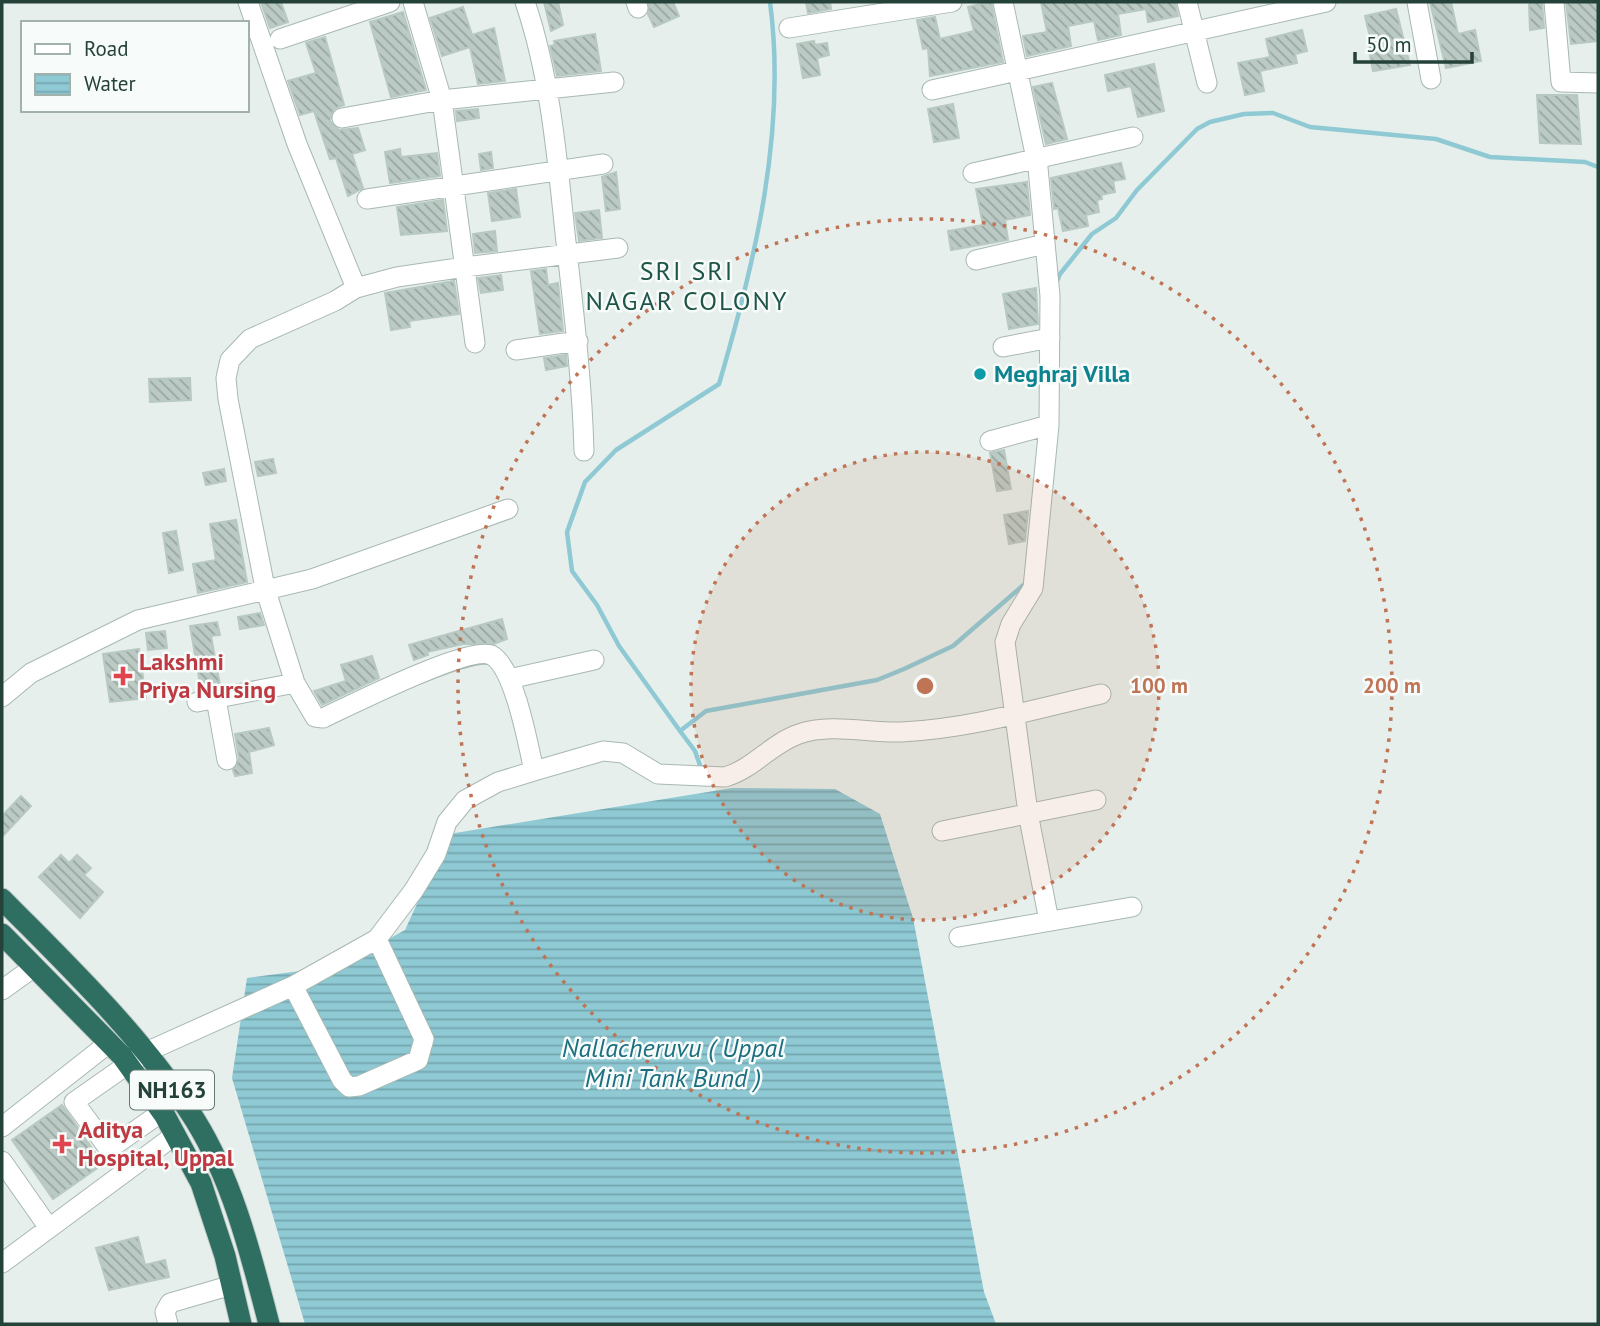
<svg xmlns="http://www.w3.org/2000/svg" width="1600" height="1326" font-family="'PT Sans',sans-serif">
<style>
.water{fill:url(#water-rules)}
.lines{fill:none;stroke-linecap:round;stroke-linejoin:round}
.stream{stroke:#8ec9d4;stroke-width:4.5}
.building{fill:url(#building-back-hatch);stroke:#b8c9c2;stroke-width:2}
.minor-casing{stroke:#a8b8b2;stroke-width:21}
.highway-casing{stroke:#c2cac8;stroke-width:23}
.minor{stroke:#fff;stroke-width:19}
.highway{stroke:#2f6f62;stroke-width:21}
.ring{fill:none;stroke:#c07456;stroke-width:3.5;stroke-dasharray:3.5 7}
.culture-dot{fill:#0f9aa8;stroke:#f7fbf9;stroke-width:2.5}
.health-dot{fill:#e0444e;stroke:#f7fbf9;stroke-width:2.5}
.labels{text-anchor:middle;stroke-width:5;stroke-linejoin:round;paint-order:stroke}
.shield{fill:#f7fbf9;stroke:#637a73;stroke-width:2}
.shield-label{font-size:23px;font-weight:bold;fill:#24423a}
.culture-label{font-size:24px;font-weight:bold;fill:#0d838f;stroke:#f7fbf9;text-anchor:start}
.health-label{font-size:24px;font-weight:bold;fill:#be3a42;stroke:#f7fbf9;text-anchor:start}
.neighbourhood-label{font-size:26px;letter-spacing:2px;fill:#1f5548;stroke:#f7fbf9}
.water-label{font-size:26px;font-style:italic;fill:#1c6f80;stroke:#f7fbf9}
.centre{fill:#c07456;stroke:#f7fbf9;stroke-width:3.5}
.ring-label{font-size:21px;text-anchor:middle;font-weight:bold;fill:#c07456;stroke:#f7fbf9;stroke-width:5;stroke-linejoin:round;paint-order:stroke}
</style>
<defs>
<pattern id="water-rules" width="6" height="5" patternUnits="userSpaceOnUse" patternTransform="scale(1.75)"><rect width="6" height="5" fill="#8ec9d4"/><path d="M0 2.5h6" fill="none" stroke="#74a5ad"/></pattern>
<pattern id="building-back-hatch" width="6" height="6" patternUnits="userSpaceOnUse" patternTransform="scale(1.75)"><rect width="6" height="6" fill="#bbcac4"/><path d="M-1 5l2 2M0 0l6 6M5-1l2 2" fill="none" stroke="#98a6a0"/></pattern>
</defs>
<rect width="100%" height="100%" fill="#e6efeb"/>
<path class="water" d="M732,788L835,789L880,814L913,918L984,1292L996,1324H305L232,1078L247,978L339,966L405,930L449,834Z"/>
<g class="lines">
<path class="stream" d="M1056,284L1060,274L1092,234L1116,218L1137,190L1197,129L1210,122L1244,114L1273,113L1310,127L1436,139L1490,157L1585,162L1598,167
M680,731L619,646L597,605L572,571L567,532L585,482L616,450L719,384C755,262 787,130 770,2
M702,771L695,751L680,731L706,711L877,680L904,669L953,646L1028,581"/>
</g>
<path class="building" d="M261,2H281L288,22L270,28Z
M544,2H558L563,25L551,31Z
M649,2H673L679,16L654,27L648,14Z
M806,2H830L831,9L808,13Z
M988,2H991L1003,62L930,76L928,48L923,49L917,20L935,17L940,39L974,31L968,7Z
M1041,2H1175L1178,16L1148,22L1146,9L1118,14L1121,35L1098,40L1094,21L1068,26L1071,46L1027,56L1023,36L1047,32Z
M1430,2H1451L1458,34L1475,30L1481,61L1446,68Z
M1531,2H1542L1544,28L1530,30L1529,5Z
M1566,2H1598V41L1571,44Z
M463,7L472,35L494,28L505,81L478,84L470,47L442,56L430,18Z
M1396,9L1410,65L1373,71L1368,46H1372L1365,16Z
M403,12L426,90L391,97L370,22Z
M1302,30L1307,51L1295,54L1297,63L1260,71L1264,91L1245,95L1238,63L1270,57L1266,39Z
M595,34L601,71L557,76L550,46L555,45L554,41Z
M325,37L344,105L334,109L330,121L339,130L358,128L365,150L352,154L363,188L348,196L336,158L330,159L314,111L300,115L288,81L316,73L306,43Z
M814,41L815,45L827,43L829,55L817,58L820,75L803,78L797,44Z
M1154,64L1164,111L1138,117L1131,86L1108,91L1105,75Z
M1052,83L1067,139L1046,144L1033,87Z
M1537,95H1577L1581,144L1540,143Z
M953,104L959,138L934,142L928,109Z
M478,109L479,118L457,121L456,111Z
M400,149L401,157L437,153L440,176L390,183L385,152Z
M491,152L493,168L481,170L479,154Z
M1121,163L1125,179L1113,181L1115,192L1101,195L1102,199L1097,200L1099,212L1086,215L1088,226L1063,231L1058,208L1054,209L1051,178Z
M616,172L620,209L606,211L602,177Z
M1027,182L1030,215L1005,220L1008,240L951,250L948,231L983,225L976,189Z
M516,189L520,217L492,221L488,193Z
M443,200L447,231L401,235L397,207Z
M599,210L602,238L579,241L575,213Z
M495,231L497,251L475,253L473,234Z
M546,269L548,285L558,283L563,331L540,334L531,271Z
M501,275L503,290L481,293L478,278Z
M454,281L459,314L409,321L410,327L391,330L385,293Z
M1036,288L1038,324L1009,329L1003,294Z
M566,355L567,366L546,370L544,358Z
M190,378L191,400L150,402L149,379Z
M1004,450L1011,489L997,491L990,453Z
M273,459L276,473L258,476L255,462Z
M224,469L226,481L206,485L203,473Z
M1028,511L1025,541L1009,544L1004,515Z
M236,520L247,582L198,593L193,564L216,560L210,524Z
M176,531L183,570L169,573L163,533Z
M260,613L264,625L240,629L238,617Z
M502,619L507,639L494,644H463L427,652L428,655L414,660L409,645Z
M217,622L220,635L211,636L220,685L201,689L190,626Z
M165,631L167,648L148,650L146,633Z
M139,649L146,698L110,702L103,654Z
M372,656L379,678L322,705L314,691L346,681L341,665Z
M269,728L274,745L249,752L252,773L235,776L233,770L239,759L235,734Z
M21,796L31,806L2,837V816Z
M61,855L69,863L77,855L91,868L84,875L103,892L80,918L39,877Z
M62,1105L103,1164L53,1199L12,1140Z
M138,1237L145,1265L165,1260L169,1277L109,1290L96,1248Z"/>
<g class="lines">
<g class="minor-casing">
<path id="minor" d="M248,2L297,144L356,288
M413,2L442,100L475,343
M525,2C550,75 557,156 565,233C573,306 582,378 584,451
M636,2L638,8
M1003,2L1038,168L1050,296L1049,425L1033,588L1011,624L1005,642L1028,813L1049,921
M1187,2L1207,83
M1417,2L1431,79
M1554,2L1561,82L1598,83
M789,28L952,2
M280,39L390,2
M932,90L1326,2
M342,118L442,100L614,82
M973,173L1133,137
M367,199L603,164
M618,248L465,267L397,277L356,288L335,301L250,339L230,360L226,378L228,399L265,588L295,683L315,717L323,718C349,706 473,643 493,656C515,671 528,744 534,771L603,751L623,753L658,774L725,777C753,769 772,743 799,734C831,723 868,733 901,732C968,729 1036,709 1101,694
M976,260L1045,244
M1003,347L1050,338
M516,350L578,341
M990,441L1049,425
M509,679L594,660
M2,697L31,673L138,620L312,579L508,509
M216,699L227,760
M197,702L295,683
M942,831L1096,800
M959,937L1132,907
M293,986L342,1080L349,1087L359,1086L418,1060L424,1039L377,939
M2,990L34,967
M162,1112L109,1149L74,1102L144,1053L293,986L377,939L414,890L436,854L447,822L465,800L498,782L534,771
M2,1127L109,1043
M2,1161L49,1228
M2,1263L175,1135
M168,1324L165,1312L170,1303L232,1285"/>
</g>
<g class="highway-casing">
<path id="highway" d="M2,899C70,968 143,1037 195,1120C233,1181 251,1255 269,1324
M2,934L122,1056L165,1116L201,1183L225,1256L241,1324"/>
</g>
<use href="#minor" class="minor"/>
<use href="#highway" class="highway"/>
</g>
<circle cx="925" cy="686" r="234" fill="#c07456" fill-opacity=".12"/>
<g class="ring">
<circle cx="925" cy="686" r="234"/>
<circle cx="925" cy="686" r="467"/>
</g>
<circle class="culture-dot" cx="980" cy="374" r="7"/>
<g class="health-dot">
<path d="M119.5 665.5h7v7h7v7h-7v7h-7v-7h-7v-7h7z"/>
<path d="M58.5 1133.5h7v7h7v7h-7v7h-7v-7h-7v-7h7z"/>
</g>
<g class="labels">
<rect class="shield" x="130" y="1070.5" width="84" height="39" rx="5"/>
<g class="shield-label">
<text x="172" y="1098">NH163</text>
</g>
<g class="culture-label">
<text x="994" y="382">Meghraj Villa</text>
</g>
<g class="health-label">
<text x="139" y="670">Lakshmi<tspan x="139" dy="28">Priya Nursing</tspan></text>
<text x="78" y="1138">Aditya<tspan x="78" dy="28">Hospital, Uppal</tspan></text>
</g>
<g class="neighbourhood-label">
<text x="687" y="280">SRI SRI<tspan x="687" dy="30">NAGAR COLONY</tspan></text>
</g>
<g class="water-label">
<text x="673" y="1057">Nallacheruvu ( Uppal<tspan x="673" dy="30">Mini Tank Bund )</tspan></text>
</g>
</g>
<circle cx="925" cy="686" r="10" class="centre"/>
<g class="ring-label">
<text x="1159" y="693">100 m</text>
<text x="1392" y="693">200 m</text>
</g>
<rect width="1600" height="1326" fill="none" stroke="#24423a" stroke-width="7"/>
<rect x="21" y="21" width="228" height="91" fill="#f7fbf9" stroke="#a3b1ad" stroke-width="2"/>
<rect x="35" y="44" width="35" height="10" fill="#ffffff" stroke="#a3b1ad" stroke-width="2"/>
<text x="84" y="56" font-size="21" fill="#24423a">Road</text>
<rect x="35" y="74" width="35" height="21" fill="url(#water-rules)" stroke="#a3b1ad" stroke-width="2"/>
<text x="84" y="91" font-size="21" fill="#24423a">Water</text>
<path d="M1355 52v10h117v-10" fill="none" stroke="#24423a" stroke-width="3.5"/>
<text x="1366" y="52" font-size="21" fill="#24423a" stroke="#f7fbf9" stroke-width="5" paint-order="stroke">50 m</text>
</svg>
